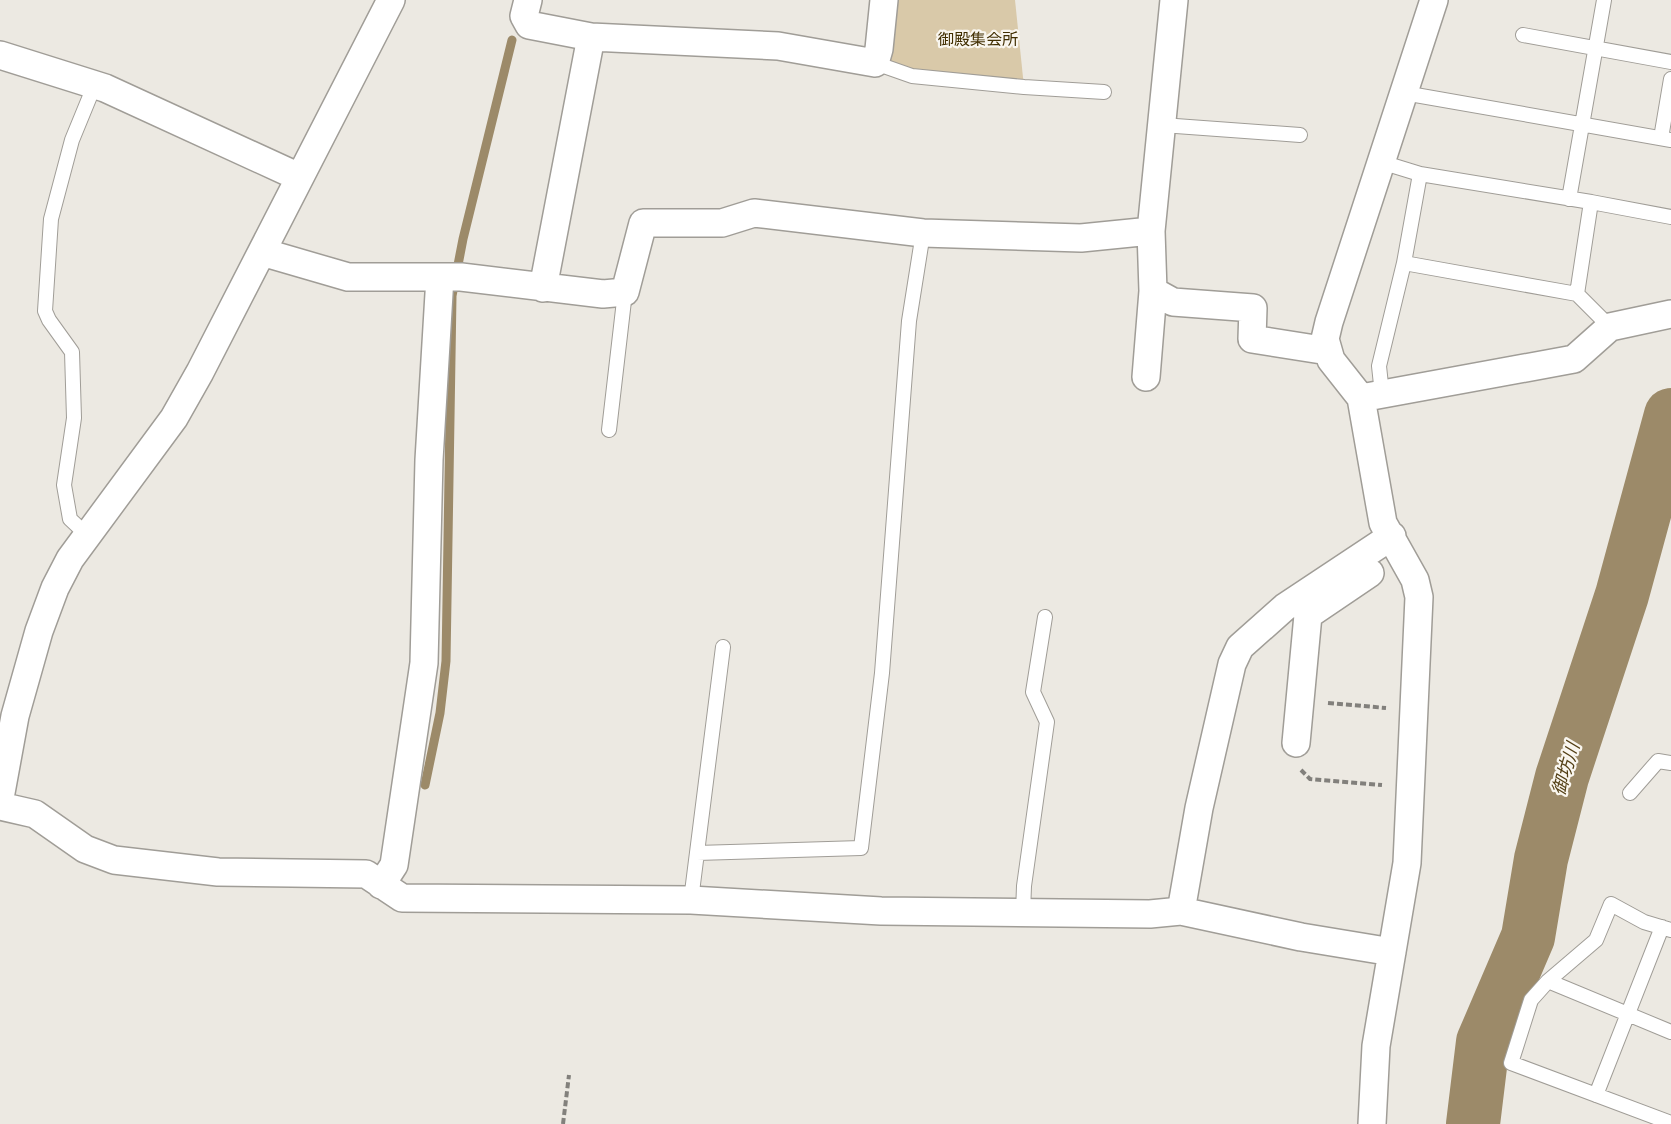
<svg xmlns="http://www.w3.org/2000/svg" width="1671" height="1124" font-family="Arial,'Noto Sans JP',sans-serif">
<style>
.green{fill:#d9c9a9}
.lines{fill:none;stroke-linecap:round;stroke-linejoin:round}
.stream{stroke:#9c8a69;stroke-width:9}
.river{stroke:#9c8a69;stroke-width:54}
.lane-casing{stroke:#a09d97;stroke-width:16}
.street-casing{stroke:#a09d97;stroke-width:30}
.path{stroke:#82807c;stroke-width:4;stroke-dasharray:6 3;stroke-linecap:butt}
.lane{stroke:#fff;stroke-width:14}
.street{stroke:#fff;stroke-width:27}
.labels{text-anchor:middle;stroke-width:4.5;stroke-linejoin:round;paint-order:stroke}
.park-label{font-size:16px;fill:#412e00;stroke:#f9f6ef}
.water-label{font-size:18px;font-style:italic;fill:#533f15;stroke:#f9f6ef}
</style>
<rect width="100%" height="100%" fill="#ece9e2"/>
<path class="green" d="M884,0H1015L1024,87L875,63Z"/>
<g class="lines">
<path class="stream" d="M425,785L440,713L446,661L452,296L463,239L512,40"/>
<path class="river" d="M1473,1124L1483,1042L1528,937L1541,859L1562,777L1622,595L1671,415"/>
<g class="lane-casing">
<path id="lane" d="M1523,35L1671,62
M875,63L912,76L1024,87L1104,92
M1404,93L1671,140
M1162,125L1300,135
M1661,138L1671,79
M1381,162L1420,174L1591,202L1577,294L1610,327
M1420,174L1404,263L1577,294
M1569,199L1604,0
M1591,202L1671,217
M1382,394L1379,366L1404,263
M609,430L625,292
M87,535L70,519L64,485L74,418L72,352L49,320L45,311L51,219L72,140L95,84
M1630,793L1658,761L1671,763
M697,853L861,848L882,673L909,321L923,233
M691,900L723,647
M1023,913L1024,886L1047,722L1033,692L1045,617
M1671,930L1644,922L1611,904L1596,940L1548,981L1531,1000L1511,1063L1671,1123
M1548,981L1671,1032
M1596,1095L1662,927"/>
</g>
<g class="street-casing">
<path id="street" d="M528,0L524,16L529,25L591,37L543,288
M591,37L778,46L875,63L879,49L884,0
M0,55L105,88L299,177
M1151,231L1153,291L1173,302L1253,308L1252,339L1328,351
M262,252L348,277H461L603,294L625,292L643,223H722L754,213L923,233L1081,238L1151,231L1174,0
M1146,377L1153,291
M1361,398L1574,359L1610,327L1671,314
M1296,743L1308,615L1370,573
M0,798L15,716L39,631L55,588L70,559L174,418L200,372L391,0
M0,806L35,814L85,849L114,860L218,872L366,874L402,898L691,900L881,911L1150,914L1181,911L1301,937L1392,952
M381,885L394,865L424,663L429,460L440,277
M1181,911L1199,808L1232,664L1240,647L1285,607L1392,536
M1372,1124L1376,1046L1407,863L1419,597L1415,580L1383,523L1361,398L1331,360L1325,339L1329,322L1434,0"/>
</g>
<path class="path" d="M1328,703L1386,708
M1301,770L1310,779L1382,785
M563,1124L569,1075"/>
<use href="#lane" class="lane"/>
<use href="#street" class="street"/>
</g>
<g class="labels">
<g class="park-label">
<text x="978" y="45">御殿集会所</text>
</g>
<g class="water-label">
<text transform="translate(1566 769) rotate(-73)" y="6">御坊川</text>
</g>
</g>
</svg>
